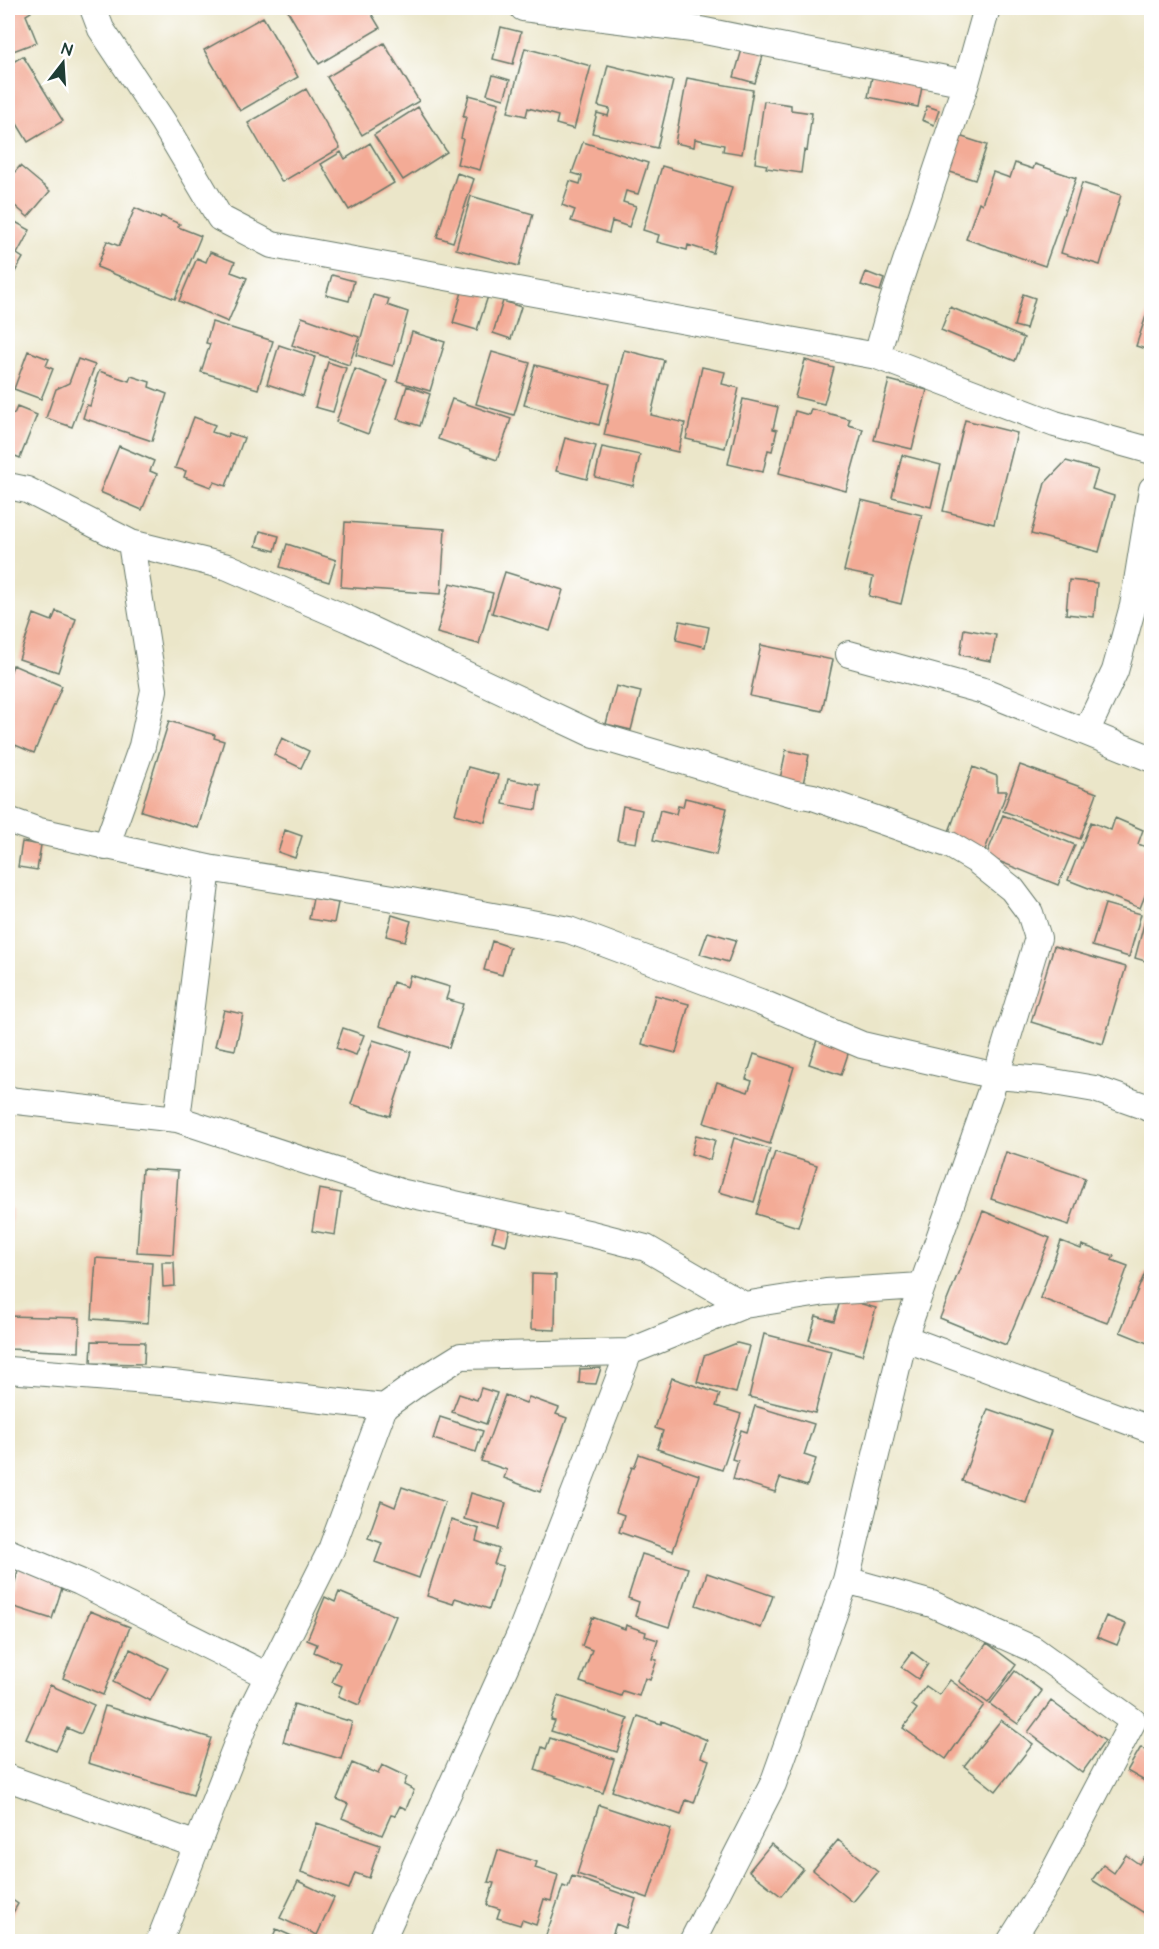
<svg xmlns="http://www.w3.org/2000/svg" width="1159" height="1949" font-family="'Architects Daughter',sans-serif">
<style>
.building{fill:#f3ab96}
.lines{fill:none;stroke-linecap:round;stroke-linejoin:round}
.street-casing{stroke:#667868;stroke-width:28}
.street{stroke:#fff;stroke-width:26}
</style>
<rect width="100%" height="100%" fill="#fff"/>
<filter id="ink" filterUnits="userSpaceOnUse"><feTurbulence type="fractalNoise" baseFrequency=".0167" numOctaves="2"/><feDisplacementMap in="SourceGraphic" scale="12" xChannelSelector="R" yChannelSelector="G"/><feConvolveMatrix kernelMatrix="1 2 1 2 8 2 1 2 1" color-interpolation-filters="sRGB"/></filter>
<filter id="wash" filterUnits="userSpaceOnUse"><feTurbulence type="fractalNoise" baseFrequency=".008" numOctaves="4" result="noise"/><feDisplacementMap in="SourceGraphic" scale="24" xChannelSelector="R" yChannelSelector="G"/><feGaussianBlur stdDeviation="1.35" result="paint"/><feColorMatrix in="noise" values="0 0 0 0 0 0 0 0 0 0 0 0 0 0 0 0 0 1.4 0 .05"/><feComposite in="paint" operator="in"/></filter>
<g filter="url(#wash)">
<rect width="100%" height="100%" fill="#ebe6c9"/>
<g id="blocks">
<path class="building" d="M8,8H29L31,12L26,15L37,42L8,53Z
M286,8H368L380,28L319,64Z
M263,17L298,77L240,111L204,50Z
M501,27L521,32L513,64L493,59Z
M384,43L419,101L362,135L327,77Z
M743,46L764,52L755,83L734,77Z
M525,48L591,66L574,129L556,124L558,116L528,108L526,116L508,112Z
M23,56L63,121L28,142L8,109V65Z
M608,65L673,81L657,148L592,133L597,113L608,116L610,109L598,106Z
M873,72L923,82L918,107L868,97Z
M493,75L510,80L504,99L487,94Z
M687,78L753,90L742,154L723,151L724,145L695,139L694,147L675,143Z
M306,89L340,148L282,182L248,123Z
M469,95L499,103L480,170L457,164L463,139L461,138L466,117H463Z
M764,101L791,105V110L812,113L807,151L804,150L801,173L766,168L767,165L755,163Z
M927,106L939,110L934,125L922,120Z
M418,107L447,152L403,180L374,135Z
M956,135L987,145L975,180L944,170Z
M583,142L648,163L638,194L626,191L623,202L636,206L629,227L612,221L609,233L571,221L575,210L562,205L570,181L580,184L582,176L572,173Z
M370,143L394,183L349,210L321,164L341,152L345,159Z
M1015,163L1033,169L1035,164L1076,178L1045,266L966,239L979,202L982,204L993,172L1010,178Z
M20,166L50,191L28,217L8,200V180Z
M662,166L732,187L713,253L688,245L687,250L657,242L659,235L643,230Z
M457,173L474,179L453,242L437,237Z
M1082,183L1121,195L1100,265L1061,253Z
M471,196L533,214L519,266L456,249Z
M135,208L160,219L161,216L180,224L178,227L201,236L175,299L97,267L107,241L119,246Z
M8,218L30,230L17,254L23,258L12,277L8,275Z
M210,252L235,262L231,272L247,278L228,322L179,301L197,258L206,262Z
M866,272L884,279L880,291L861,285Z
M332,275L354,281L349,301L326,295Z
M8,278L14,280L8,297Z
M464,285L489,293L477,330L453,323Z
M1023,294L1035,298L1026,329L1014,326Z
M373,295L389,299L387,305L408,312L393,366L356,355Z
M503,301L521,307L511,339L493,333Z
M950,307L1024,338L1015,361L941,330Z
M1148,310L1152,311V351L1136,346Z
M302,317L359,337L349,365L292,345Z
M212,322L273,341L258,389L201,372L210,344L206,343Z
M412,332L445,342L430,391L397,381Z
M279,345L315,357L303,396L267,384Z
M624,350L664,360L651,415L685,423L678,452L604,435Z
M28,351L49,359L46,366L53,369L41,399L14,389Z
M492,352L530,363L514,415L476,404Z
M78,359L95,365L72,427L46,418L56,389L69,383Z
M805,360L834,368L824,404L795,397Z
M328,362L346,368L333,412L315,407Z
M535,365L610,384L599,425L524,405Z
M702,367L725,372L722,384L739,388L725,448L686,439Z
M355,369L388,381L368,434L336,422Z
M99,371L129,381L131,376L150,382L149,387L167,394L152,441L83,418L87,405L90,406L97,382H95Z
M889,380L927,390L912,449L874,440Z
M407,386L430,394L420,426L397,419Z
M1151,394H1152V412L1146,410Z
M452,399L511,419L497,460L438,439Z
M743,399L778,407L773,429L777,430L772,451L768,450L763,472L728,464Z
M17,407L37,415L20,458L8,453V411L14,414Z
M811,409L850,419L848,425L863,429L846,491L779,473L795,411L809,415Z
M194,417L215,425L212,432L227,437L229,433L244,438L226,486L214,482L211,487L184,477L186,471L175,468Z
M965,420L1017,433L994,524L943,511Z
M565,438L596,446L587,479L556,471Z
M119,446L154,461L150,471L157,474L142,510L100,492Z
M602,447L640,455L633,486L595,477Z
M902,455L941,465L931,507L892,497Z
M1066,461L1098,470L1092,489L1114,496L1099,552L1031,534L1045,483Z
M861,500L922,515L901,604L869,596L873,577L844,571Z
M345,522L445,529L441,594L341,587Z
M260,531L279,536L275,551L256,546Z
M287,544L336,560L329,582L280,567Z
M505,572L563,590L550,631L492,613Z
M1069,580L1097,583L1094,617L1066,614Z
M450,583L493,593L479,644L437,633Z
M56,611L76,619L58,672L19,659L34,614L52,621Z
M680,621L709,627L705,647L676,640Z
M964,629L996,635L991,661L960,655Z
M761,645L833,660L822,711L750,696Z
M13,665L62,686L34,753L8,742V679Z
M616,686L641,692L631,730L606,724Z
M169,721L215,735L214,738L224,741L198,828L141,811Z
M282,738L309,751L301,768L274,755Z
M786,750L809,755L802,789L779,784Z
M1020,765L1097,793L1080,839L1003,811Z
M468,767L498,775L485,822L455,814Z
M973,767L997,776V791H1007L985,850L947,837Z
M508,779L540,785L536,810L503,804Z
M685,798L727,808L716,855L653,840L660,810L676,814L678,806L683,807Z
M623,806L642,810L636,843L617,840Z
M1003,815L1075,845L1058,885L986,856Z
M1115,818L1143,830L1138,844L1152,849V878L1140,908L1068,880L1091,822L1111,830Z
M285,830L302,836L295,858L278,852Z
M22,842L41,845L37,870L18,867Z
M313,898L338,903L334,923L309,919Z
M1105,904L1141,914L1129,957L1092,946Z
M1148,909L1152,910V963L1135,958Z
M392,915L411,921L405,941L386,936Z
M708,932L736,940L728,962L700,954Z
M492,941L510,947L502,975L484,970Z
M1054,946L1126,967L1103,1044L1031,1022Z
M410,975L450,987L446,999L463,1004L449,1048L379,1026L393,982L407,987Z
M655,995L689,1004L676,1053L642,1044Z
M224,1010L243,1014L235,1050L215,1046Z
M343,1028L364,1035L356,1055L336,1048Z
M373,1040L411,1052L390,1116L351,1104Z
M817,1040L849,1051L841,1075L809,1064Z
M754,1054L794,1067L770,1144L704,1123L717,1082L748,1092L752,1081L746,1079Z
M696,1135L715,1140L710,1160L691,1154Z
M734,1138L770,1149L754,1202L719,1192Z
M775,1152L817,1165L798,1227L756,1214Z
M1006,1152L1085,1178L1069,1225L991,1199Z
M142,1169L178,1171L173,1254L137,1252Z
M319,1189L341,1193L335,1235L312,1231Z
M8,1208L12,1209L10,1246H8Z
M983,1211L1050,1238L1006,1345L940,1318Z
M497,1224L510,1228L506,1245L492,1241Z
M1061,1241L1081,1249L1082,1245L1114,1256L1112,1260L1128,1266L1107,1323L1040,1298Z
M96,1258L152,1262L148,1323L92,1319Z
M162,1262H174L175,1286L163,1287Z
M1145,1273L1152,1275V1345L1120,1332Z
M532,1274L556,1275L555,1330L531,1329Z
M841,1298L876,1308L862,1355L809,1340L816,1316L834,1321Z
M8,1316L80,1318L79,1352L8,1349Z
M764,1334L831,1351L815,1413L749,1397Z
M92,1341L145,1342L144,1364L91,1363Z
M737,1343L749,1346L736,1393L697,1382L704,1356Z
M601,1368L596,1384L579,1383L580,1369Z
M672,1378L720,1394L716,1406L741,1414L722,1470L657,1449L663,1431L655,1428Z
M481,1388L497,1393L486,1424L452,1412L459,1394L477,1400Z
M505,1395L526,1403L529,1397L559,1408L556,1414L567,1418L540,1492L504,1478L507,1470L481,1461Z
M755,1406L814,1424L804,1455L816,1459L807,1486L780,1478L775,1492L733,1479L738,1461L732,1459L741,1430L747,1432Z
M988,1409L1051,1431L1026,1503L962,1481Z
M440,1417L483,1431L476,1452L433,1439Z
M639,1454L699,1475L673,1551L619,1532L624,1515L616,1512L632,1467L634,1468Z
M402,1487L445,1502L419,1578L375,1562L382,1543L368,1538L381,1501L395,1507Z
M471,1493L506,1503L499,1529L464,1519Z
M451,1520L479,1529L476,1541L499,1549L494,1564L503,1566L489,1609L455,1598L453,1604L427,1596Z
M642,1554L688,1568L669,1627L635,1616L639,1602L628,1598Z
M19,1568L64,1582L52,1619L8,1605Z
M707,1573L773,1596L761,1628L696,1605Z
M339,1592L396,1616L359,1705L338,1696L342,1686L332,1682L340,1663L314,1652L317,1644L307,1640L325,1597L335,1602Z
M90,1611L130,1627L103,1695L63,1678Z
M1106,1616L1126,1624L1117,1645L1097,1637Z
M592,1617L625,1629L626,1625L646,1632L645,1636L658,1640L652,1659L657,1660L650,1680L645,1678L639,1696L623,1691L621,1696L580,1682L592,1650L582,1646Z
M987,1643L1016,1665L988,1703L959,1681Z
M130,1649L168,1668L150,1701L113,1682Z
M912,1652L928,1664L918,1679L901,1667Z
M1015,1671L1042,1691L1018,1724L990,1704Z
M950,1680L984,1705L946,1759L903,1728L917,1709L912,1705L926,1686L939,1695Z
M50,1685L94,1705L81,1734L67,1728L56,1751L26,1739Z
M558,1696L628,1719L617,1752L551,1731L555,1721L551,1720Z
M1051,1701L1105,1741L1082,1773L1028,1732Z
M294,1704L352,1722L341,1759L283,1742Z
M105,1706L211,1738L193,1795L88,1763Z
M638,1716L661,1724L662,1721L707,1740L701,1757L709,1760L694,1803L686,1800L681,1815L612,1791Z
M1001,1720L1033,1744L996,1791L964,1766Z
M550,1738L614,1759L603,1793L535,1770L542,1747L546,1749Z
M1141,1747L1152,1754V1777L1148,1783L1127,1771Z
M352,1763L378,1774L382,1765L407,1777L404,1785L414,1790L406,1809L400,1806L395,1816L391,1815L382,1835L342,1818L348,1804L337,1799Z
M599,1805L671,1829L648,1898L577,1874Z
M317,1823L380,1845L369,1878L355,1873L349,1889L301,1872Z
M838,1840L878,1872L853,1902L813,1870Z
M771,1844L803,1869L781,1896L749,1871Z
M498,1850L537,1862L535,1868L558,1875L551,1901L544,1899L536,1925L522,1920L520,1925L497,1918L500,1909L487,1905L494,1883L488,1882Z
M1126,1855L1139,1864L1144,1857L1152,1862V1918L1092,1880L1103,1865L1114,1873Z
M572,1876L636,1899L626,1928L616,1924L610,1942L544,1941L563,1886L568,1888Z
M298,1881L334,1898L317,1935L280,1918Z
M8,1897L18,1904L8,1921Z
M276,1929L305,1942H271Z"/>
</g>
</g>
<g filter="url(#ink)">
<use href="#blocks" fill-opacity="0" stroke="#667868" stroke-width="1.5"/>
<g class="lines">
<g class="street-casing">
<path id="street" d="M93,8L101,29L163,122L220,218L272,245L877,356L1055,424L1152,451
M523,8L700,30L966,83
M877,356L890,309L966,83L987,8
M8,486L27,490L131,543L228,567L350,620L595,735L791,793L813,797L950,845L977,861L1012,889L1030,913L1038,938L996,1076L904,1338L846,1580
M849,654L984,691L1152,759
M1086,732L1115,671L1133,606L1152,489
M8,820L39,831L208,868L406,900L569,930L760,1002L862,1045L996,1076L1042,1080L1095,1089L1152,1109
M106,847L142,746L154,690L131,543
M8,1100L177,1119L404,1193L592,1234L646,1248L744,1305L826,1292L921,1286
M177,1119L208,868
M904,1338L1152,1430
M8,1370L173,1383L384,1407
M8,1552L80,1582L268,1676
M8,1778L197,1845
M159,1942L247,1718L331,1550L384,1407L419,1382L461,1356L629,1352L744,1305
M381,1942L520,1634L629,1352
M692,1942L773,1784L846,1580L932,1604L1033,1649L1133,1721L1051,1877L1010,1942"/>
</g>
<use href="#street" class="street"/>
</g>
</g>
<rect width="1159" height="1949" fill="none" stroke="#fff" stroke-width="30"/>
<g transform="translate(63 63) rotate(17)" stroke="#ffffff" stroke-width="4.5" paint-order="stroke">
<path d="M0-4.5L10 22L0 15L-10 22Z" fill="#1f3d34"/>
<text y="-9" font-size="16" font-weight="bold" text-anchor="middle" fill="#1f3d34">N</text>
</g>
</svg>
